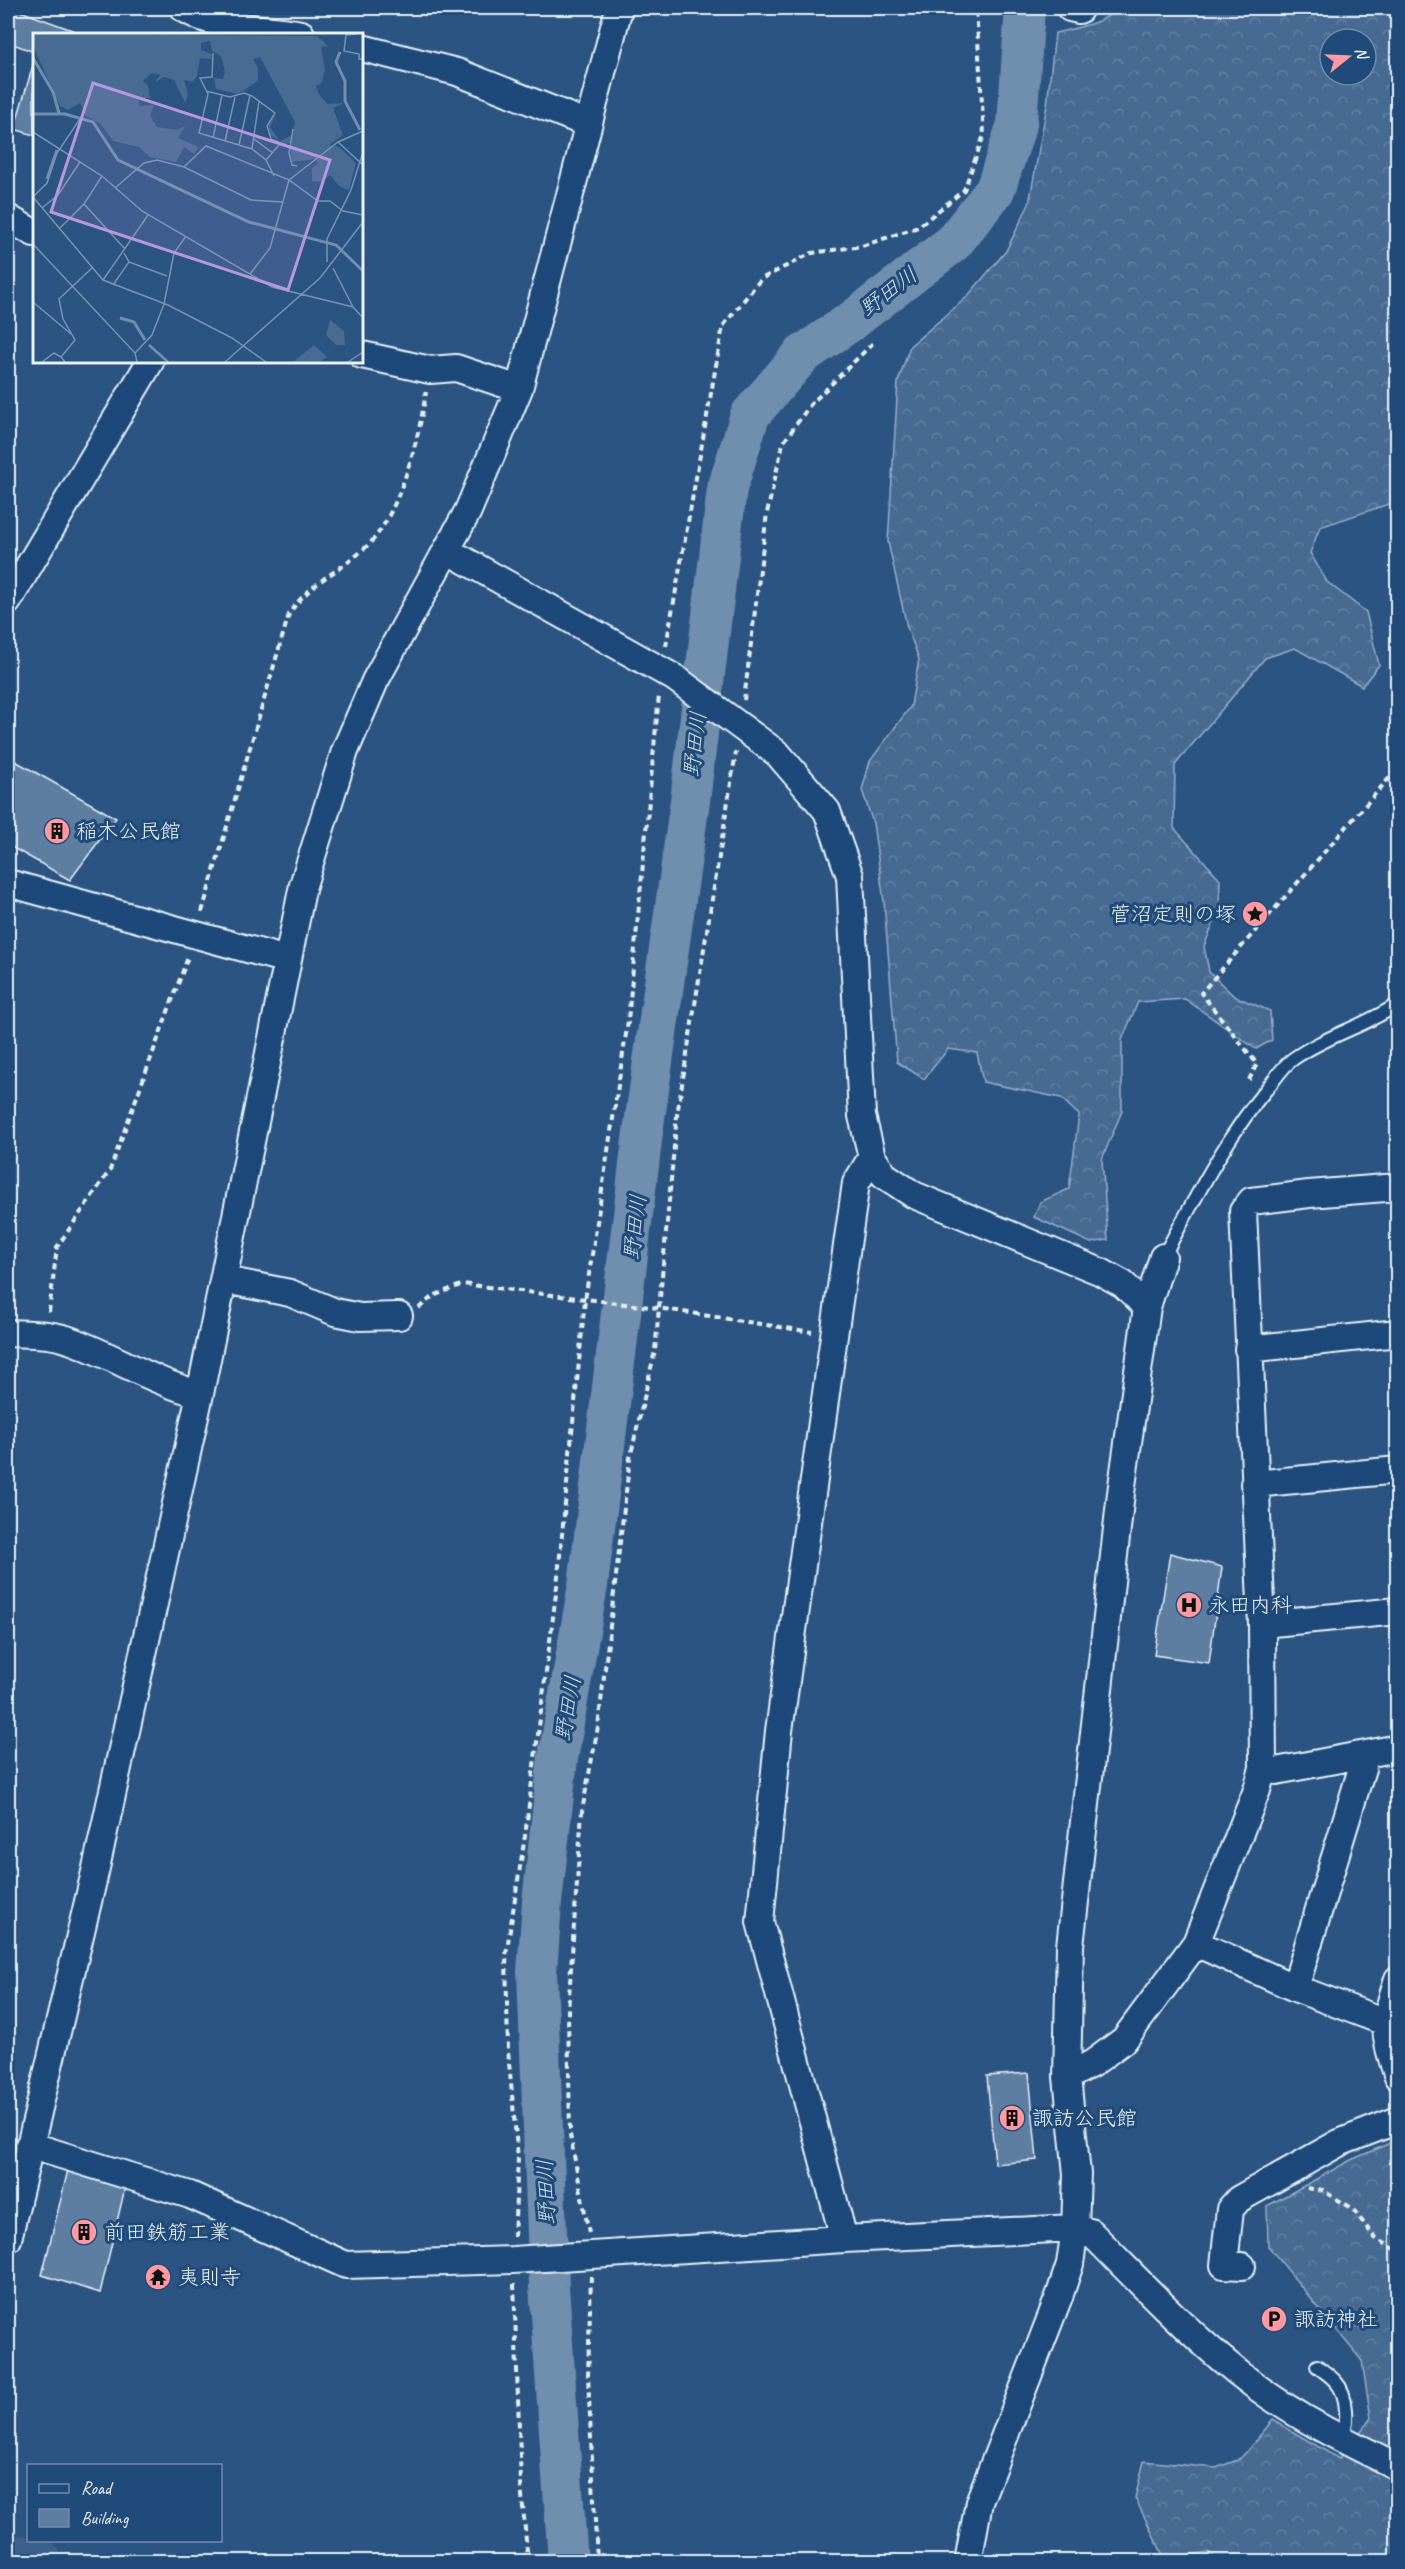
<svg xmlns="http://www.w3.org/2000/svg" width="1405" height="2569" font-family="Caveat,'Klee One',sans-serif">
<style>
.built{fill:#3a608b}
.forest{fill:url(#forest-crowns);stroke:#98aec6;stroke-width:1.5;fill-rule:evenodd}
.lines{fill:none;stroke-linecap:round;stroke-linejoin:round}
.river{stroke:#708ead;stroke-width:40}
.building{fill:#5d7da1;stroke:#e8f1f8;stroke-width:1.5}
.lane-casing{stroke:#e8f1f8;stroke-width:16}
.street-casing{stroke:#e8f1f8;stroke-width:30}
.path{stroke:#e8f1f8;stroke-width:4;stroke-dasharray:6 4.5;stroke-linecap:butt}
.lane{stroke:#1f4a7a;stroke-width:12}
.street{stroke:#1f4a7a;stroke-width:26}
.labels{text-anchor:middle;stroke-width:6;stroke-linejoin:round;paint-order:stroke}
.poi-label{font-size:21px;fill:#e8f1f8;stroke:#1f4a7a;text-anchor:start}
.water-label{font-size:22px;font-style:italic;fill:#d0dde9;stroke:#1f4a7a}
.inset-river{fill:none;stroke:#708ead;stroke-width:3}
.inset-road{fill:none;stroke:#7793b1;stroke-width:1.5}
.view{fill:#b798de;fill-opacity:0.15;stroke:#b798de;stroke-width:3}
.inset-edge{fill:none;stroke:#e8f1f8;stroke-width:3}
</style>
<defs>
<pattern id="forest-crowns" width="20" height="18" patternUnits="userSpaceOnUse" patternTransform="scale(1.5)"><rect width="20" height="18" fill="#476b93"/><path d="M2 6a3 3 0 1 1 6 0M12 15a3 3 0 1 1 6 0" fill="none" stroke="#6281a3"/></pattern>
</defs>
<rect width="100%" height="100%" fill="#2b5482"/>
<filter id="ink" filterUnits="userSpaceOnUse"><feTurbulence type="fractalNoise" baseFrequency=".0167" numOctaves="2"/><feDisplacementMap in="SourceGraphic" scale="12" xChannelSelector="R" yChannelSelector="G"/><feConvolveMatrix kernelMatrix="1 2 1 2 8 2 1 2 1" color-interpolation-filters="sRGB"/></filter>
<g filter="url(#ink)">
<path class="built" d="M8,2535L28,2536V2540L52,2541L60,2551L59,2561H8Z"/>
<path class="forest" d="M1118,8H1397L1398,501L1320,527L1310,553L1327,582L1366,612L1379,665L1362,686L1295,648L1265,658L1175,765L1174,828L1220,879L1219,910L1204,946L1209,972L1234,996L1270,1011L1272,1040L1256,1049L1185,999L1138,1002L1122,1040V1111L1102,1159L1108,1240L1091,1243L1034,1217L1040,1202L1069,1189L1079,1115L1061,1098L983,1082L977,1053L948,1049L924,1079L897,1062L884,902L873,823L862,790L870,761L911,706L919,659L907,627L888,542L898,382L910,346L966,298L1006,251L1029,204L1047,105L1055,33C1076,28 1103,24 1118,8ZM1330,39H1366V75H1330Z
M1397,2140V2561L1221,2562L1208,2552L1165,2559L1135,2498L1144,2461L1216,2468L1240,2459L1273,2420L1339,2459L1371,2418L1362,2361L1268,2246L1267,2206L1351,2160Z"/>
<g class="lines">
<path class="river" d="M568,2562L549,2286L537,1972L542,1902L558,1758L588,1585L643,1132L690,801L727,489L750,415L802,355L853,320L953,243L995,190L1017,124L1025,8"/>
</g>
<path class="building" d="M8,8H12L83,34H34V52L8,42Z
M34,62V135L14,129Z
M10,758L116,818L70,880L8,845V761Z
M1170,1553L1222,1567L1209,1663L1154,1655Z
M1029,2073L1037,2160L995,2164L987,2076Z
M69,2166L125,2188L100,2293L42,2275Z"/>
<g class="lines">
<g class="lane-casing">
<path id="lane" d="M1163,1257C1195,1199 1226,1137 1269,1086C1276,1078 1283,1066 1293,1059C1325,1036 1364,1027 1398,1004
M1317,2366C1323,2371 1331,2376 1336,2382C1348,2395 1349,2424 1341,2439"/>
</g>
<g class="street-casing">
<path id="street" d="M183,8C218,31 261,26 301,34
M1070,8L1079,10
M362,48L457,72L588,124
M8,218L34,233
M362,355L430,370L456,368L519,389
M448,551L675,678L778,754L827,811L850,876L862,1116L872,1157L884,1175L914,1195L1101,1272L1123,1284L1147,1307L1121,1493L1070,1946L1067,2077L1077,2174L1075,2228L1090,2232C1143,2285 1194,2340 1254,2385C1298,2418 1349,2443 1398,2467
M8,601L150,362
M8,883L287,960
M225,1280L290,1293L335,1312L360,1317L399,1316
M1147,1307L1163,1257
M8,1333C29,1334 52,1333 72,1341C116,1357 155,1383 200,1394
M1248,1349L1398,1333
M1254,1484L1398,1470
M1262,1624L1398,1611
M1263,1768L1276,1771L1398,1748
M1196,1943L1295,1988L1385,2022
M1398,1979C1383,2027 1382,2029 1398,2077
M1295,1988L1363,1765L1361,1755
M1067,2077L1093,2063L1124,2040L1196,1943L1257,1790L1263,1768L1262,1624L1243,1211L1251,1201L1309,1194L1398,1187
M29,2145L190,2195L346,2265L513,2260L844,2239L1075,2228L1070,2264L1060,2294L979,2502L968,2562
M8,2239L96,1868L200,1394L303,885L345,751L375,681L468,511L519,389L619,8
M844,2239L760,1922L779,1731L834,1336L856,1183L872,1157
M1242,2266L1224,2265L1230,2209L1239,2199L1339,2143L1398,2120"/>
</g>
<path class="path" d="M666,646L723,326L761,279L812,253L862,246L918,227L964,190L984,135L976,8
M744,700L767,513L783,443L810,405L873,343
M202,912L289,614C311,580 341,572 368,545C399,516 420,434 426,392
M1249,1080L1257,1064L1201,993L1398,768
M419,1308L433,1296L463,1284L658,1308L812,1332
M49,1312L57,1247L110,1170L188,957
M1307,2188L1323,2191L1352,2208L1375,2238L1398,2251
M589,2233L570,2135L568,2011L582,1811L598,1727L630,1458L655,1351L677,1115L736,752
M514,2237L518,2159L508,2051L506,1955L525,1836L557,1586L585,1300L628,1021L659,695
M591,2276L588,2376L597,2562
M514,2284L521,2485L528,2562"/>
<use href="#lane" class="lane"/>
<use href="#street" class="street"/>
</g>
</g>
<defs>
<g id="building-disc" transform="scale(1.35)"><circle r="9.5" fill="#ff9aa2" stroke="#1f4a7a"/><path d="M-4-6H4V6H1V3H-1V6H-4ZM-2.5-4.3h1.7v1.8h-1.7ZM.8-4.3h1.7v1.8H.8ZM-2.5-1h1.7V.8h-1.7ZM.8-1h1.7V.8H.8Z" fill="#111"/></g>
<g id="sight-disc" transform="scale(1.35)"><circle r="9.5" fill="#ff9aa2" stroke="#1f4a7a"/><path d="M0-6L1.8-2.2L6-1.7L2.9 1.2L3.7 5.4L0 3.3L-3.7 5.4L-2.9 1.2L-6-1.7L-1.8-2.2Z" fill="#111"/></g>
<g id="hospital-disc" transform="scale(1.35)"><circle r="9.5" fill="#ff9aa2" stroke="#1f4a7a"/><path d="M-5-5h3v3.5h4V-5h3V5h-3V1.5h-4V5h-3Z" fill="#111"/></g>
<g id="temple-disc" transform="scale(1.35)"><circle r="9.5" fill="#ff9aa2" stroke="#1f4a7a"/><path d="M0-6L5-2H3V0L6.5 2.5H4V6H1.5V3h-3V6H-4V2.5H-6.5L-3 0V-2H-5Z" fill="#111"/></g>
<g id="parking-disc" transform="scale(1.35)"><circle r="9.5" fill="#ff9aa2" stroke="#1f4a7a"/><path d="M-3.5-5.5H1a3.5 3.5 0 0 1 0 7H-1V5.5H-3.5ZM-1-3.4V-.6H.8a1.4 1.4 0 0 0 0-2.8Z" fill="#111"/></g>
</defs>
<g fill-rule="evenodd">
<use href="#building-disc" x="57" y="831"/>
<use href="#sight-disc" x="1255" y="914"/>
<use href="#hospital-disc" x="1189" y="1605"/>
<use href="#building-disc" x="1012" y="2118"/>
<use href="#building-disc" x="84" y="2232"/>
<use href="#temple-disc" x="158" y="2277"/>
<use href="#parking-disc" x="1274" y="2319"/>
</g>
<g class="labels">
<g class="poi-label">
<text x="76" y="838">稲木公民館</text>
<text x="1236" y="921" text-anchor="end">菅沼定則の塚</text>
<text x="1208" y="1612">永田内科</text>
<text x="1032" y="2125">諏訪公民館</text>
<text x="104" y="2239">前田鉄筋工業</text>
<text x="178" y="2284">夷則寺</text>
<text x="1294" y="2326">諏訪神社</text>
</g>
<g class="water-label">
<text transform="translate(888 291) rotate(-37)" y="8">野田川</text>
<text transform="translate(694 744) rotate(-83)" y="8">野田川</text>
<text transform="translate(634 1227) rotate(-83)" y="8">野田川</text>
<text transform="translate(567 1708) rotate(-80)" y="8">野田川</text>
<text transform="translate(545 2192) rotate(-92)" y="8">野田川</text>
</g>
</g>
<g transform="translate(33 33)">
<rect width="330" height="330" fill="#2b5482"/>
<path d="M0,1L284,3L295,13L288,14L292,36L289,49L283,53L285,60L294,71L311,70L300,75L310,102L296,112L306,114L323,130L316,157L307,154L297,142L289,149L279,148V135L285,130L282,126L259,129L257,110L252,111L237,102L235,92L243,81L237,94L247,108L259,102L262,89L227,24L220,26L225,35V48L205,61L183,56L181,45L190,46L192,38L188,23L179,18L177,8L168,10V17L178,21L179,26L167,25L164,43L160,49L151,47L155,61L152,70L141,47L131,44L122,49L127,42L119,40L110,48L115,53L117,65H106V73L121,72L117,82L124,94L144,97L152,93L145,105L166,114L161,121L151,114L143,129L117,124L106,114L80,108L68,91L53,83L47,70L35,77L27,73L0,13ZM297,287L311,298L312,312H303L293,302ZM281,312L294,324L287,329H260Z" fill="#476b93"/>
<path class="inset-river" d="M307,19L303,29L312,48V68L327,97M0,25L20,59L26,80M0,81H32L60,89L85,127L216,189L303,212L330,238M14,146L24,117M87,285L101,289L112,307M116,312L135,329"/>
<path class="inset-road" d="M324,1L313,2L311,18L326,21V26H330M180,20L179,44L167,45L175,61L166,100L219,116L233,127L241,143M173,58L197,64L211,60L219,63L242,80L234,93L238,106L255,113M260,96L256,120L259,132L264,133M0,99L69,143L109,178L239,254L320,274L330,285M180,105L189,62M221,106L240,120M192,108L202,64M305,109L330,132M206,112L217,62M219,116L226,68M233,127L246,112M151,134L218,167L250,169M82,155L111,130L124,127L151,134L173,113L256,147L305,109L330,98M0,164L70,247L135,272L199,305L233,329M0,164L14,150L24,120L51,80M51,171L92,216M9,175L25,162L47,129M26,196L51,171L69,143M0,211L102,320L104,329M96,229L134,243M294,229V206L318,157L330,119M300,235L320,274M217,241L237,215L256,147L285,168H297L310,178L330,182M70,247L115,182M80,252L96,229L91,220M0,269L38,301M102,320L119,302L131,271L141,220L153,203M9,329L21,320L28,324M32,329L28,324L42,307L30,286L26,266L59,235M192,329L287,245L330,189M315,329L330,319"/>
<path class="view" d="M60,50L297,127L255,257L18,179Z"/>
<rect width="330" height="330" class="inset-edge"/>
</g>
<rect width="1405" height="2569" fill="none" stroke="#1f4a7a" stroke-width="30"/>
<rect x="15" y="15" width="1375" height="2539" fill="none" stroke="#e8f1f8" stroke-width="2" filter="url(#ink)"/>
<rect x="27" y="2464" width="195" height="78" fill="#1f4a7a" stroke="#6f8dac" stroke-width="1.5"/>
<rect x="39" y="2484" width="30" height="9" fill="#1f4a7a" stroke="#6f8dac" stroke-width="1.5"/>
<text x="81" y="2494" font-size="18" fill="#e8f1f8">Road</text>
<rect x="39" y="2509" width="30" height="18" fill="#5d7da1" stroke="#6f8dac" stroke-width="1.5"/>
<text x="81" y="2524" font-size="18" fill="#e8f1f8">Building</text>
<g transform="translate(1348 57) rotate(72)"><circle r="28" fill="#1f4a7a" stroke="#6f8dac" stroke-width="1.5"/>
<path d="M0-4.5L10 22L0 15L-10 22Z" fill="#ff9aa2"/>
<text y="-9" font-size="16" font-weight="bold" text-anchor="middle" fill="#e8f1f8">N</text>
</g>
</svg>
